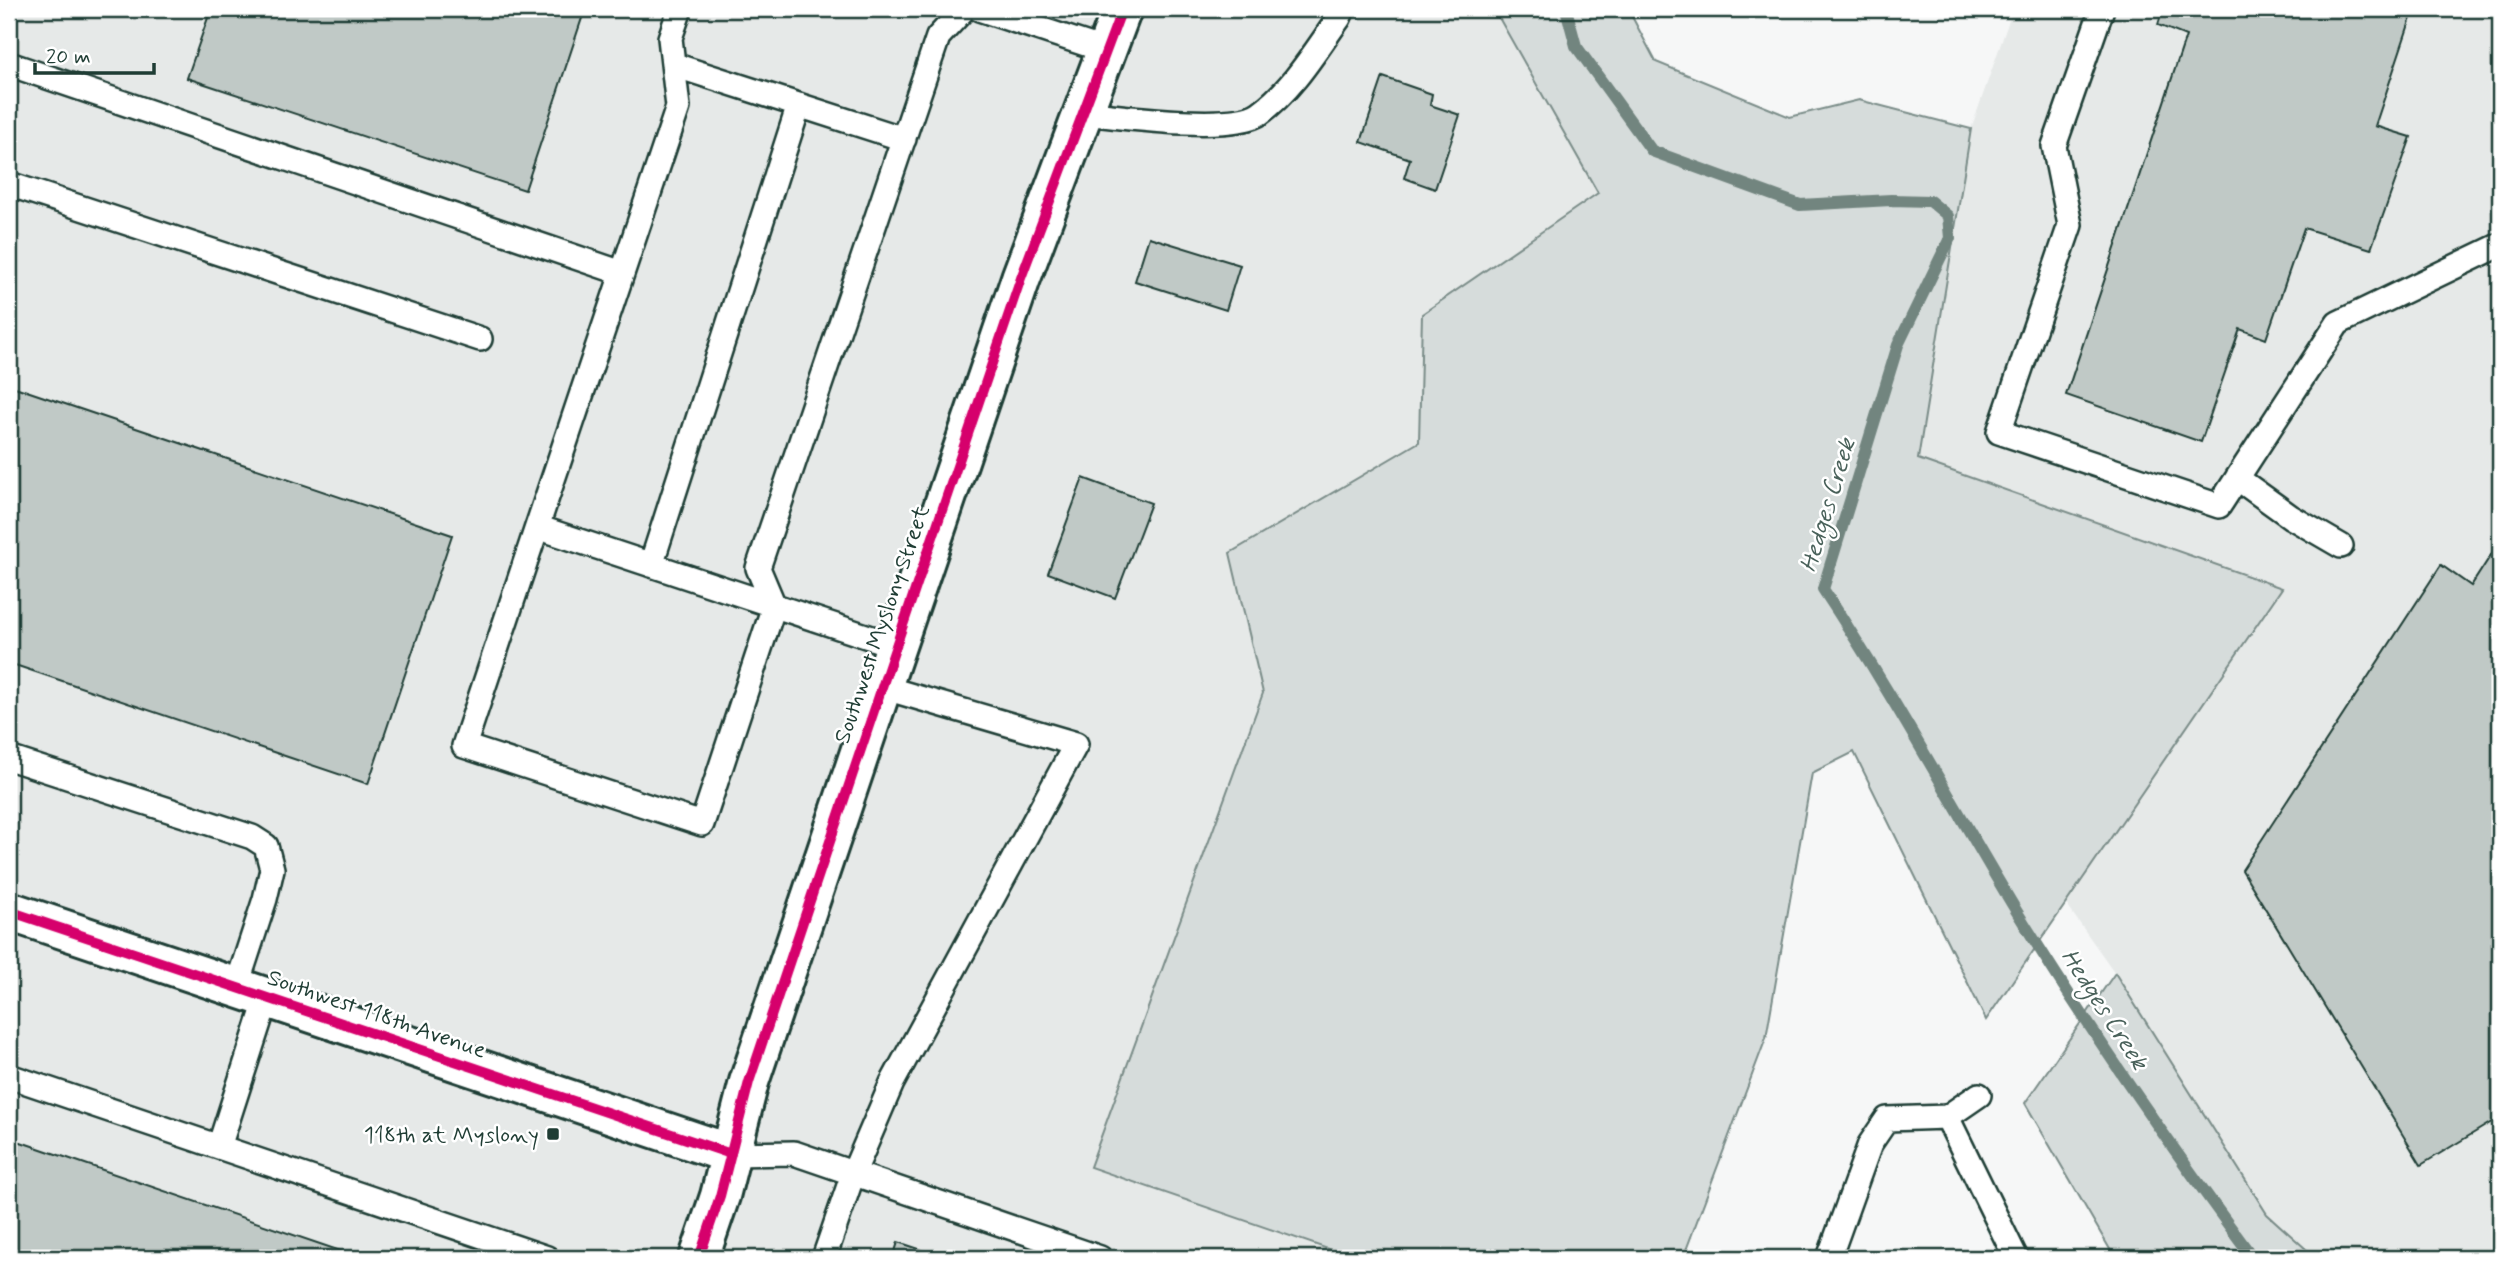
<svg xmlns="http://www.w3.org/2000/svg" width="2509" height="1267" font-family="Mynerve,sans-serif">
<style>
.built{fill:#e6e9e8}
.green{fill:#d6dcdb;stroke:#7a8c88;stroke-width:2}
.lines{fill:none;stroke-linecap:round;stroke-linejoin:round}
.stream{stroke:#72857f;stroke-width:12}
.building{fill:#c0c9c6;stroke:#1f3d34;stroke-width:2}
.service-casing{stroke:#1f3d34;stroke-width:28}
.tertiary-casing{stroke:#1f3d34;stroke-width:44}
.service{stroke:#fff;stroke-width:23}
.tertiary{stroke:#fff;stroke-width:38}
.cycleway-casing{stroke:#fff;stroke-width:15}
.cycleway{stroke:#d6006c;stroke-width:10}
.poi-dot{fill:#1f3d34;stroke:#fff;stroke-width:2.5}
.labels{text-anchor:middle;stroke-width:5;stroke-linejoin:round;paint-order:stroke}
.street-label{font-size:23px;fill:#1f3d34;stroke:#fff}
.poi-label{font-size:23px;fill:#1f3d34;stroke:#fff;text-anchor:end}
.water-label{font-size:24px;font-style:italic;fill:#49615a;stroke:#fff}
</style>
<rect width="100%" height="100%" fill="#f6f7f7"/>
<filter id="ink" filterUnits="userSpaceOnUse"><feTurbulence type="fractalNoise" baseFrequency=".0143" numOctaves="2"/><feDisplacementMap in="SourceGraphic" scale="14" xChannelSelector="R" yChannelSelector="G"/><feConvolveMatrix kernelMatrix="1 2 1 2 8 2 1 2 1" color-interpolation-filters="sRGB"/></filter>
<g filter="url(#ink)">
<path class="built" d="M9,9H1494L1599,193L1422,314L1419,442L1230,553L1263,693L1091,1167L1354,1258H9Z
M2013,9H2500V1258H2316L2267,1214L2115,973L2066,904L2281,588L1918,459L1971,129Z"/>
<path class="green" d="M1494,9H1628L1656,62L1790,117L1859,100L1971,129L1918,459L2282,588L1986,1020L1854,752L1812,773L1766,1038L1683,1258H1354L1090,1167L1263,693L1230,553L1419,442L1422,314L1598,193Z
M2115,973L2267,1214L2316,1258H2115L2025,1103Z"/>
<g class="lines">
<path class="stream" d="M1566,9L1576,46L1652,151L1800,205L1891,200L1930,201L1948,216L1950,238L1898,345L1823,589C1893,694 1952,804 2017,912C2090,1031 2170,1146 2253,1258"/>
</g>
<path class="building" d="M211,9H585L525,190L187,78Z
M2163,9H2414L2375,126L2411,137L2371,249L2304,228L2266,339L2240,329L2201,442L2066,395L2186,36L2158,25Z
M1383,77L1432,94L1430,105L1460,115L1435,189L1404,178L1410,159L1361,142Z
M1149,237L1240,265L1226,310L1135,281Z
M9,385L452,535L368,784L9,663Z
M1083,478L1151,503L1115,598L1048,573Z
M2500,541V1117L2421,1165L2242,870L2441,565L2471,586Z
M9,1138L361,1258H9Z
M898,1242L946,1258H893Z"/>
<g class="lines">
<g class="service-casing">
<path id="service" d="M979,9L1107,51
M2102,9L2054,146L2070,225L1999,432L2219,506L2338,323L2500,245
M9,64L622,273
M674,65L904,139
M1085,113C1120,117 1233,132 1260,113C1293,89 1316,50 1339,18L1343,9
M9,184L480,339
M2237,478L2291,517L2341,546
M537,527L678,107L670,38L680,9
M651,565L799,105
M896,646C776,606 657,567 537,527L464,746L702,824L774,606L758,568L938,37L964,9
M9,758L252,837L266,846L272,869L265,899L236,988
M9,1076L547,1258
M1947,1117L2016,1258
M219,1147L267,998
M731,1154L794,1153L1100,1258
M824,1258L853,1174L892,1083L1076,744L882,687
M1829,1258L1870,1144L1887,1119L1947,1117L1979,1095"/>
</g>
<g class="tertiary-casing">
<path id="tertiary" d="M9,911L731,1154
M699,1258L720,1196L749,1082L882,687L1021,278L1122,9"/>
</g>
<use href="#service" class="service"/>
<use href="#tertiary" class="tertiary"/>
<g class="cycleway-casing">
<path id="cycleway" d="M9,911L731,1154
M699,1258L720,1196L749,1082L882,687L1021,278L1122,9"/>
</g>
<use href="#cycleway" class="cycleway"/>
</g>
</g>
<rect class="poi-dot" x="546" y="1127" width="14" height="14" rx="3.5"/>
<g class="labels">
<g class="street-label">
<text transform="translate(881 624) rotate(-71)" y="8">Southwest Myslony Street</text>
<text transform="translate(377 1013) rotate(19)" y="8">Southwest 118th Avenue</text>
</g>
<g class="poi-label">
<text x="539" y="1142">118th at Myslony</text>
</g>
<g class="water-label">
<text transform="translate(1827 505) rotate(-73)" y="8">Hedges Creek</text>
<text transform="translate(2105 1009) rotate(57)" y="8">Hedges Creek</text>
</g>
</g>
<rect width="2509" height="1267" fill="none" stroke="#fff" stroke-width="35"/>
<rect x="18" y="18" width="2474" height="1232" fill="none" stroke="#1f3d34" stroke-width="2.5" filter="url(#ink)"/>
<path d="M35 63v10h119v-10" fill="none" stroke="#1f3d34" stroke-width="3.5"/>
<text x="46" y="63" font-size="21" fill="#1f3d34" stroke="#ffffff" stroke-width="5" paint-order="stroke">20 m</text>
</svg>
